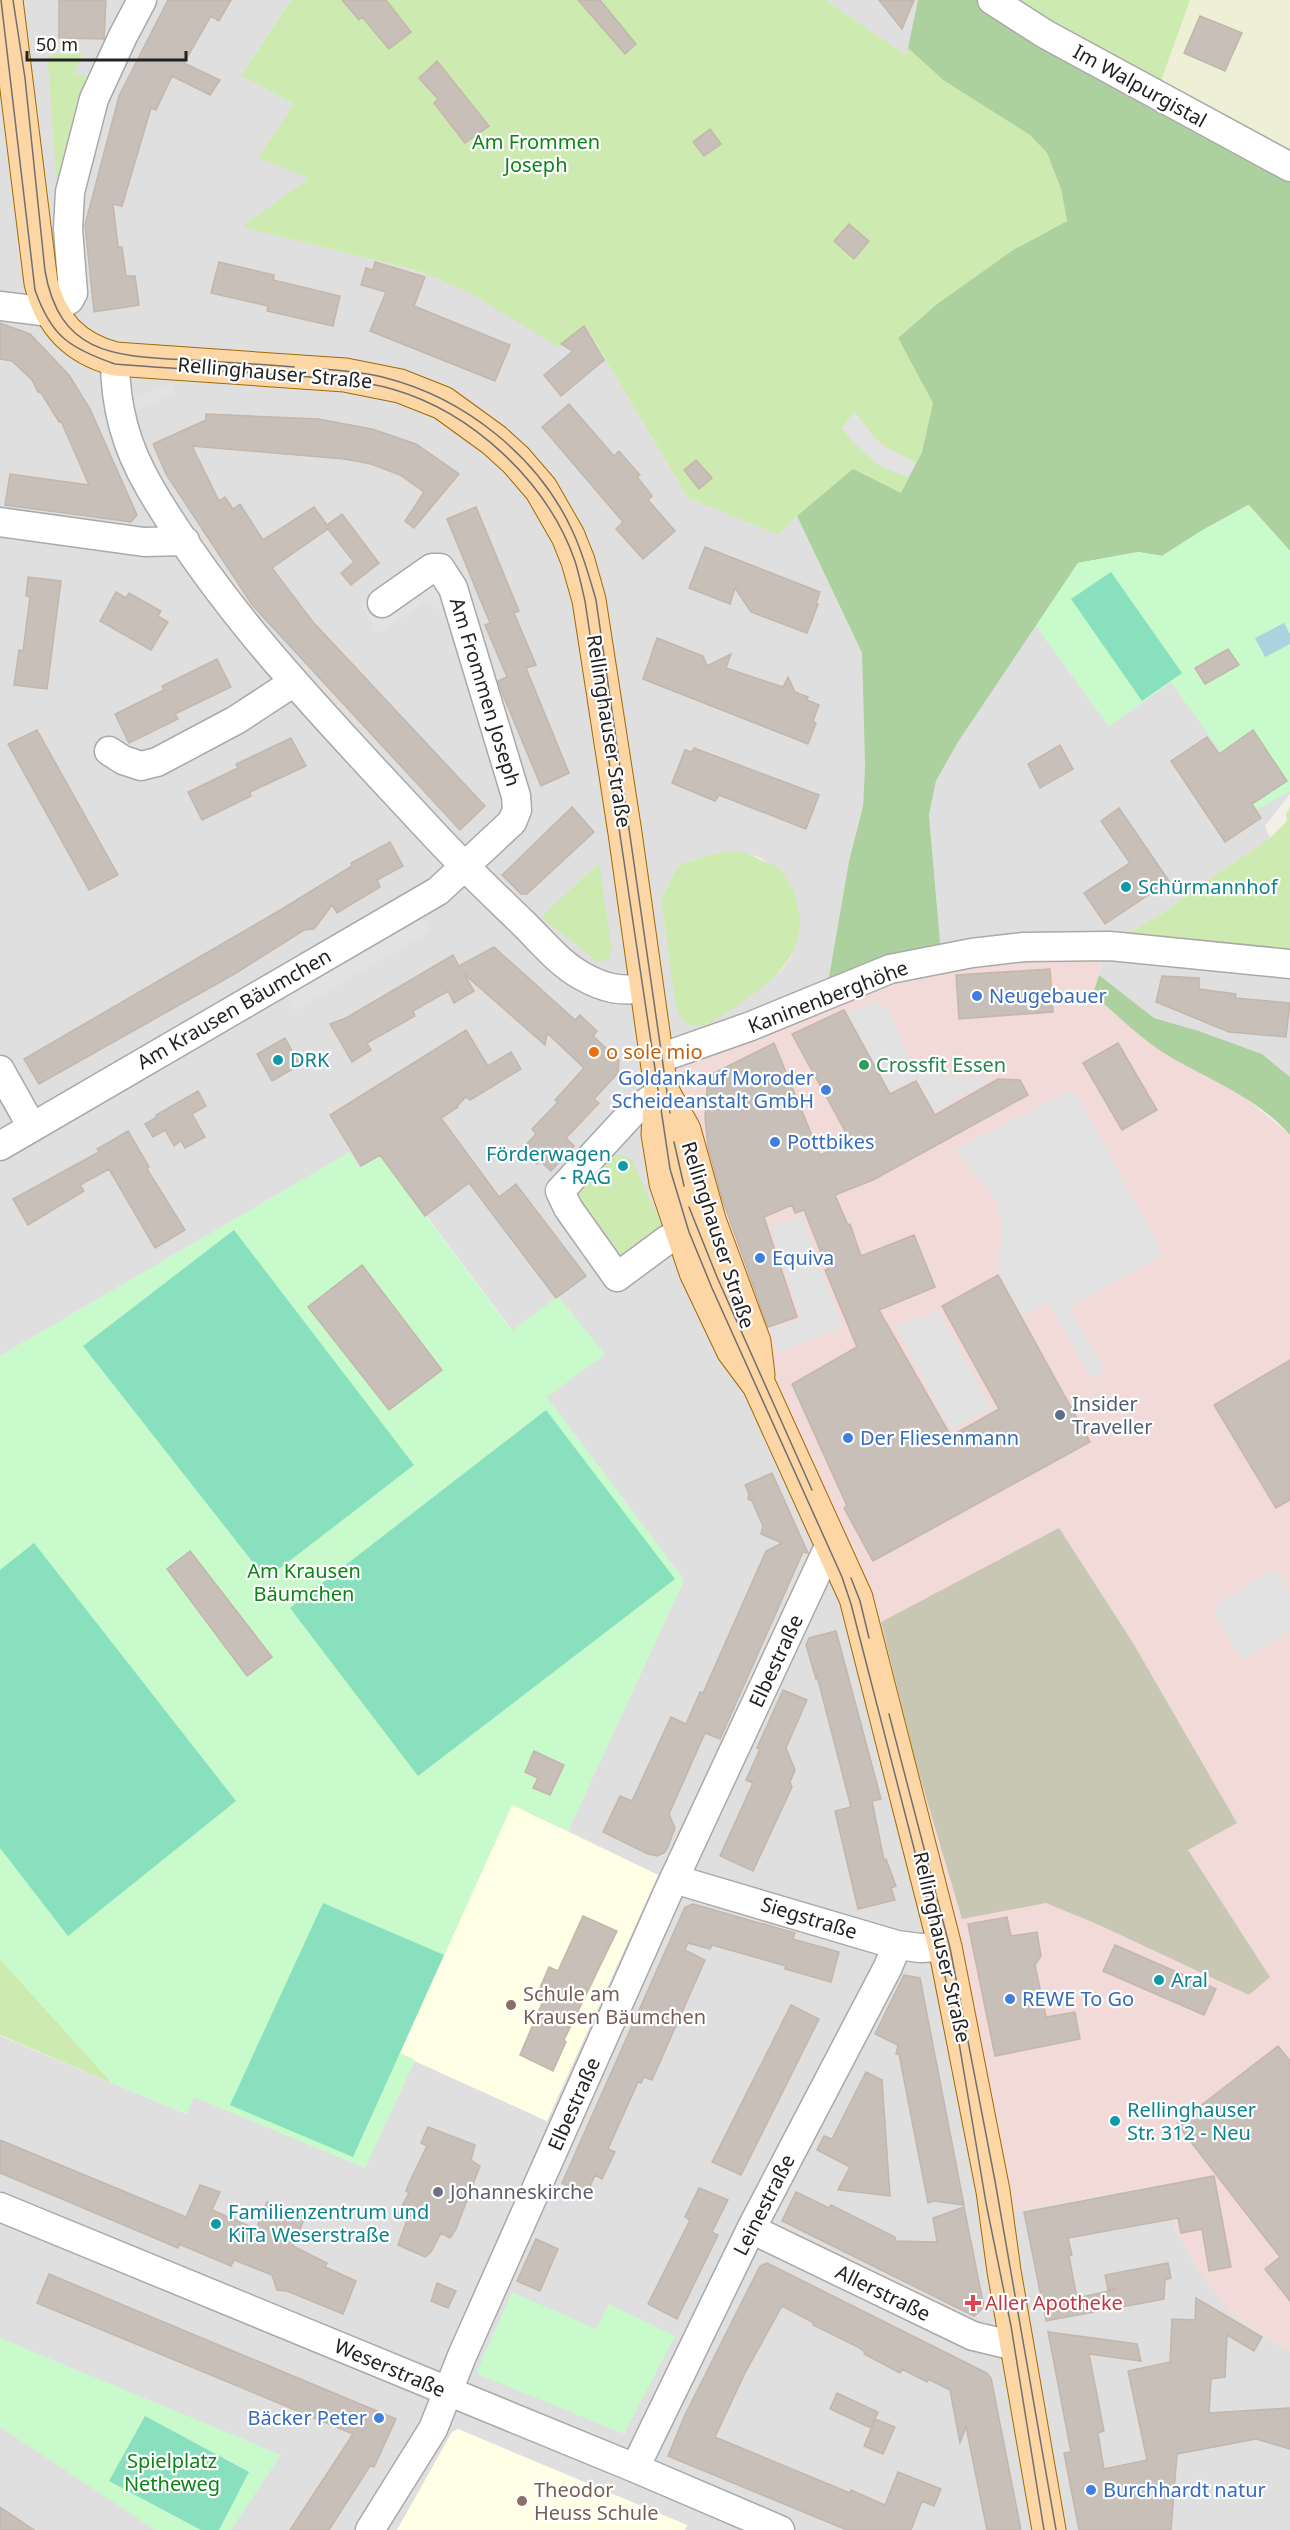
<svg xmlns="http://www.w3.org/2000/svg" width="1290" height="2530" font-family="'Noto Sans',sans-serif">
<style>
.residential{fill:#e0dfdf;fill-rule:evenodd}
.commercial{fill:#f2dad9}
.education{fill:#ffffe5}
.construction{fill:#c7c7b4}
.farmland{fill:#eef0d5}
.grass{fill:#cdebb0}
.forest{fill:#add19e}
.park{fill:#c8facc}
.pitch{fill:#88e0be}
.parking{fill:#e2e2e2}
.water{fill:#aad3df}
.building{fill:#c7bfb8;stroke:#c4b6ab;stroke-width:1.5}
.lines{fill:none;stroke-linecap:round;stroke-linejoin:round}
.minor-casing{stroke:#a9a9a9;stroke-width:31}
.major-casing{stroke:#a06b00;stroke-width:35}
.minor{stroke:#fff;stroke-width:28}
.major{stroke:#fcd6a4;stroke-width:33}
.tram{stroke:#707070;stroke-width:1.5}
.culture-dot{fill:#0f9aa8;stroke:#fff;stroke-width:2}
.shop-dot{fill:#3f7fe0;stroke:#fff;stroke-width:2}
.food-dot{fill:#e8710a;stroke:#fff;stroke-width:2}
.leisure-dot{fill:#2e9e5b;stroke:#fff;stroke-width:2}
.service-dot{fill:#5c6f8a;stroke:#fff;stroke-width:2}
.education-dot{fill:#8d6e63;stroke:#fff;stroke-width:2}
.worship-dot{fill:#6b7280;stroke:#fff;stroke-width:2}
.health-dot{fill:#e0444e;stroke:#fff;stroke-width:2}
.labels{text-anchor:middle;stroke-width:4.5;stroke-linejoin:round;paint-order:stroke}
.street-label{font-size:20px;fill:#222;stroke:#fff}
.park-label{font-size:20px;fill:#0c8416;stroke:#fff}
.culture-label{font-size:20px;fill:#0d838f;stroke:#fff;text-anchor:start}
.shop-label{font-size:20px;fill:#366cbe;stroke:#fff;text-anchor:start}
.food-label{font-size:20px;fill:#c56008;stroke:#fff;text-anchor:start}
.leisure-label{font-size:20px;fill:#27864d;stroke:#fff;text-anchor:start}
.service-label{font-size:20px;fill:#4e5e75;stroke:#fff;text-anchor:start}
.education-label{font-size:20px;fill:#785e54;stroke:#fff;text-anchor:start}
.worship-label{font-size:20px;fill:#5b616d;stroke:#fff;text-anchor:start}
.health-label{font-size:20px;fill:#be3a42;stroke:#fff;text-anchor:start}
</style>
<rect width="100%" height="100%" fill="#f2efe9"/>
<path class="residential" d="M0,0H291L241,76L294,104L310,178L243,227L419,271L472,294L585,325L688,498L779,535L797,516L862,653L865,765L863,806L849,861L826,994L845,1594L935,1959L1048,2530H685L687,2525L429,2477L397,2530H0V2036L186,2114L193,2096L365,2167L415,2060L547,2121L658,1875L568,1831L684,1580L546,1397L605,1354L513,1331L381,1155L359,1168L350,1152L0,1356ZM732,851L759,857L770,865L780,867L794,894L793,953L783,969L750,996L668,949L661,900L674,873L692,860Z
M826,0H918L908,57Z
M1036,626L1109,726L1171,682L1217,746L1256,809L1290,791V794L1265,826L1270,838L1199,886L1165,912L1124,935L941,953L929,815L936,781L958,742Z
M1102,960L1290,978V1077L1262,1054L1199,1031L1154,1018L1099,975Z
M1169,2183L1176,2232L1231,2314L1290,2352V2530H1051L999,2214Z"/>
<path class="commercial" d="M973,956L1102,960L1094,994L1170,1057L1242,1095L1290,1135V2352L1231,2314L1199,2271L1176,2232L1169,2183L999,2214L857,1597L735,1330L659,1059Z"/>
<path class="education" d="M512,1805L658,1875L547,2121L399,2054Z
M458,2429L687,2525L685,2530H397L452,2432Z"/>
<path class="construction" d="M1059,1528L1133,1643L1237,1823L1188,1850L1270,1977L1249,1995L1097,1924L1046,1903L962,1919L916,1763L881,1622Z"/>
<path class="farmland" d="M1190,0H1290V165L1157,92Z"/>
<path class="grass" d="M291,0H826L907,56L908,48L943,80L1030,135L1047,153L1061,189L1067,221L1013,250L937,304L898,338L934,403L922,452L901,494L797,516L779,535L688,498L585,325L558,347L472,294L419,271L242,227L309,178L258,158L294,104L241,76Z
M1011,0H1190L1157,92Z
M55,54H83L74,74L86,76L57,187L48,64L49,58Z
M1290,807V950L1124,935L1165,912L1199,886L1270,838L1287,821L1286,814Z
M733,851C753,853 762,863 780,867C785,877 792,886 795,896C818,963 752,995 706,1026L690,1025L682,1019L676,1007L661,900L674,873L681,864L708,855Z
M599,863L612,952L609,958L604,962L597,961L541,917Z
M606,1155H623L632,1160L662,1226L660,1231L623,1257L573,1191Z
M0,1959L112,2083L0,2035Z"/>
<path class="forest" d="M918,0H987L1290,172V551L1248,505L1201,531L1162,556L1138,552L1078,563L958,742L936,781L929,815L941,953L826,994L849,861L863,806L865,765L862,653L797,516L853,469L901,493L922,452L933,403L898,338L937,304L1013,250L1067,221L1061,189L1047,153L1030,135L943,80L908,48Z
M1099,975L1154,1018L1199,1031L1262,1054L1290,1077V1135C1259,1099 1212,1081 1172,1058C1143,1041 1118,1016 1093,994Z"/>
<path class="park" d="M1249,505L1290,551V791L1256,810L1217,746L1171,682L1109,726L1036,626L1078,563L1138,552L1162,556L1201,531Z
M350,1152L359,1168L380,1155L512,1331L558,1296L605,1354L547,1397L684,1580L568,1831L512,1805L400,2053L415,2060L365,2168L194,2097L187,2114L112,2083L0,1959V1356Z
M512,2292L596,2329L609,2304L675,2336L624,2434L480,2375L477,2371Z
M0,2338L281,2455L231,2530H155L0,2427Z"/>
<path class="pitch" d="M1111,572L1182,673L1142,701L1071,599Z
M234,1230L414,1465L266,1579L83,1346Z
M546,1410L675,1579L418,1776L290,1608Z
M34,1543L236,1801L68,1936L0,1848V1570Z
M323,1903L444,1955L353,2157L230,2105Z
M145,2416L249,2472L219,2530H201L109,2481Z"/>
<path class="parking" d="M172,383L176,393L137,410L132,400Z
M854,411L874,437L886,447L916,463L908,478L877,464L851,440L842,428Z
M424,555L432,568L447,606L437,610L426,601L378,633L360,604Z
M421,914L431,931L294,1011L284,994Z
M874,1001L889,1012L896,1026L902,1044L914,1065L925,1070L954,1077H996L935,1112L917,1079L890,1092L847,1014Z
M1068,1091L1078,1095L1163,1255L1069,1308L1106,1371L1092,1379L1048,1303L1022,1316L997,1269L1002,1242V1227L996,1200L955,1150Z
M801,1216L843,1327L779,1352L771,1329L801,1318L770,1226Z
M938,1309L991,1408L951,1430L895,1326L914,1317L916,1321Z
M1275,1568L1290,1592V1631L1242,1661L1212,1607Z"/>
<path class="water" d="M1284,623L1290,634V644L1265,657L1255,638Z"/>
<path class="building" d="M59,0H106L104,39L59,38Z
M168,0H231L219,21L211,16L184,63L220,80L210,95L172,76L156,110L151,108L122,206L113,204L118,247H122L126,276H135L139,305L94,312L85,225L119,96Z
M342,0H386L411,32L389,49L362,17L359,20Z
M578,0H600L636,44L625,54Z
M879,0H914L902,29Z
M1200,16L1242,33L1225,71L1184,53Z
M437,61L489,126L465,143L434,103L438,99L419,78Z
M710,129L721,144L704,156L693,142Z
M849,224L869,241L854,259L834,241Z
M219,262L274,275L273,280L340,296L333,326L267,311L268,306L211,293Z
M375,262L425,277L414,306L510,345L495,381L370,331L386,292L361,285L366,268L373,270Z
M0,323L30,334L69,375L90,409L137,515L131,522L5,505L10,474L89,485L61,421L59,422L40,391L38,392L32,380L12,361L0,359Z
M584,326L604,360L561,396L544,375L573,351L561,344Z
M569,404L614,456L619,451L640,475L637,477L652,496L648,500L675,531L643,559L616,529L623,522L542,427Z
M206,414L318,419L372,429L416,444L459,474L414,528L405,521L424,492L400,475L371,464L344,459L192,446L219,501L225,497L233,509L240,504L263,540L314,507L327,525L342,514L379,563L351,585L341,573L354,562L328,529L272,568L313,622L485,806L460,830L253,606L166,474L153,444L206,420Z
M696,460L712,478L699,489L684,470Z
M476,507L519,611L514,613L536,665L526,668L569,773L541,786L503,695L498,681L507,677L485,625L490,623L447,519Z
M705,547L820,592L816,603L818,604L807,633L751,612L735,588L730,604L689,588Z
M28,577L61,581L47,689L14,685L19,650L23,651L30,597L26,596Z
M116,592L126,598L129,593L161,611L158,616L168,622L151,650L100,621Z
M657,638L703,656L707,666L731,654L726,668L783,687L788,677L795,692L808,697L807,700L819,705L813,721L816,723L808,744L643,679Z
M1228,649L1239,665L1205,684L1195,668Z
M217,659L231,687L175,714L178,719L129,743L115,714L164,690L162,686Z
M37,730L118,875L89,890L8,744Z
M1253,730L1287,781L1252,804L1261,818L1225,842L1171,761L1207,737L1219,754Z
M291,738L306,766L250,792L251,796L202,820L188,792L238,768L236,764Z
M1060,745L1073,769L1040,788L1028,764Z
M694,748L819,795L806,829L719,795L715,801L672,783L685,750L692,752Z
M572,807L594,832L527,894H521L502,875Z
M1119,808L1169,881L1105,924L1084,893L1130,863L1101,821Z
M390,842L403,866L377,880L380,887L337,913L332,905L314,929L304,930L236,973L39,1084L24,1059L282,909L352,866L351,863Z
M494,947L575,1020L580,1015L597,1031L593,1036L619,1060L618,1073L594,1099L599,1103L566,1138L574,1146L551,1171L540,1161L537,1164L522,1149L536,1134L532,1129L558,1102L555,1100L584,1068L547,1033L545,1045L464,974L474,991L454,1003L448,991L413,1011L415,1016L367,1043L371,1050L352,1062L330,1024L346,1018L453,955L459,966Z
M1050,969L1053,1012L959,1019L956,975Z
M1162,976L1199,978V989L1236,994L1235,998L1290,1003L1286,1037L1229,1032L1156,1002Z
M844,1010L890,1094L916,1081L935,1115L998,1079L1020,1080L1028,1095L873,1180L835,1195L848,1225L850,1224L861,1256L914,1235L935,1287L879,1310L951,1436L999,1409L942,1306L998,1275L1090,1442L873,1561L844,1508L847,1506L792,1384L857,1347L825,1270H828L804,1210L795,1213L792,1205L764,1217L797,1317L768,1327L722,1198L708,1146L705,1118L708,1076L774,1043L820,1155L851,1142L792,1034Z
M466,1030L488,1066L511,1052L521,1069L470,1100L466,1097L457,1106L458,1107L441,1118L499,1197L516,1184L586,1276L556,1298L469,1183L425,1216L380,1155L361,1166L330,1115Z
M285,1038L300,1065L272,1081L257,1054Z
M1118,1043L1157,1110L1122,1130L1083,1063Z
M198,1091L206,1106L192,1114L205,1137L185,1148L181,1141L174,1146L165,1130L153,1137L145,1124L157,1117L156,1115Z
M128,1131L149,1167L147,1169L185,1230L155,1248L109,1169L80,1185L84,1191L28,1225L13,1199L99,1152L97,1149Z
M362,1265L442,1370L389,1410L308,1307Z
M1290,1360V1500L1276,1508L1214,1405Z
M772,1473L808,1553L803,1552L720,1739L705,1733L669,1814L675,1828L668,1847L664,1853L657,1856L648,1854L603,1832L620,1796L632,1801L671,1717L686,1724L700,1692L703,1693L766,1551L782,1543L761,1534L763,1526L752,1501L748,1499L749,1494L745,1485Z
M190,1551L272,1657L247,1676L167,1569Z
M836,1631L881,1799L872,1801L884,1860L886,1859L896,1886L891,1888L895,1900L858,1909L835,1811L851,1807L817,1676L816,1679L806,1645L809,1638Z
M783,1690L807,1700L786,1748L795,1770L790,1782L792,1787L753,1871L720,1856L753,1783L746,1780L760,1749L757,1748Z
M534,1751L564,1765L550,1795L533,1788L538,1778L525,1772Z
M693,1904L795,1933L793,1939L839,1952L831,1982L785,1969L786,1966L712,1945L710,1949L688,1943L685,1950L705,1960L652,2080L644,2077L641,2083L638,2082L608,2149L615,2152L602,2179L595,2175L587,2194L562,2183L685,1907Z
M583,1916L617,1931L564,2040L566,2042L553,2071L520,2055L543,2001L536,1997L549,1967L558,1971Z
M1007,1917L1011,1936L1037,1932L1041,1956L1035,1965L1046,2017L1075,2012L1080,2039L995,2056L968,1924Z
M1115,1945L1216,1989L1204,2015L1103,1971Z
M904,1975L920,1978L964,2205L934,2201L928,2203L899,2054H896L898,2045L875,2034Z
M791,2005L819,2019L741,2175L712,2162Z
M1278,2046L1290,2061V2301L1265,2269L1280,2257L1177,2124Z
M866,2072L882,2080L890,2196L838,2190L850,2167L817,2150L824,2136L832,2139Z
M428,2127L475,2145L471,2160L480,2166L456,2229L450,2238L441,2233L431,2252L425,2257L398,2245L407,2220L397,2215L409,2193L406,2191L409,2183L427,2146L421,2143Z
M0,2140L186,2217L200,2185L220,2192L212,2210L256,2229L267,2202L305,2217L293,2246L327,2263L325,2267L356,2281L343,2314L287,2291L277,2290L272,2275L234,2260L231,2266L179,2244L178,2248L0,2173Z
M1214,2176L1231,2267L1209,2271L1202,2229L1181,2233L1178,2218L1068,2238L1072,2255L1069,2256L1077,2298L1118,2289L1108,2290L1105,2275L1168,2263L1171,2278L1165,2280L1164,2299L1046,2321L1024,2212Z
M699,2188L728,2200L712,2232L718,2235L677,2319L648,2304L690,2220L685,2217Z
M796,2192L829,2208L831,2205L895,2237L896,2241L937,2242L933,2218L964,2207L984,2307L974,2316L782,2221Z
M536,2239L558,2249L540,2291L517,2281Z
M767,2263L987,2373L991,2378L1021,2530H987L966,2427L960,2443L950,2390L928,2379L927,2382L902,2369L900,2373L864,2354L865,2352L856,2346L813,2325L814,2323L782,2306L745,2373L715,2437L850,2493L851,2490L885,2505L898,2472L941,2489L934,2506L922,2501L911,2530H847L668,2456L684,2417L760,2266Z
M49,2274L396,2419L374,2467L370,2466L329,2530H290L353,2434L37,2303Z
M437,2283L456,2291L448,2308L431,2301Z
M1196,2298L1262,2337L1254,2351L1227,2335L1225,2377L1211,2379L1209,2413L1290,2408V2449L1256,2439L1177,2454L1171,2530H1079L1064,2453L1071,2452L1048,2332L1137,2344L1141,2361L1089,2354L1104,2431L1098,2433L1104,2469L1147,2460L1128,2371L1170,2362L1172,2319L1195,2320Z
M837,2393L878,2412L871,2428L830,2409Z
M875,2419L895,2427L883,2454L864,2446Z
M0,2507L34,2530H0Z"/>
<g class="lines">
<g class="minor-casing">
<path id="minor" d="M992,0L1045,34L1290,167
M0,306L50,312L69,300L73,293L68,229L70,192L94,99L123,36L142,0
M115,359C115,407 126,447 150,488C225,616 329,721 429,829C459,862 492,893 525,925C543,943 560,964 582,976C605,989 622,992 647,988
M0,522L144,542L185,541
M109,751L123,760L141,766L157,762L236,720L294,682
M657,1059L751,1026L890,969L972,953L1024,947L1110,946L1290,964
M0,1070L32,1127
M661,1089L658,1094L631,1114L560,1191L568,1208L617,1277L667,1240L682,1232
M0,1146L438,891L512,822L517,810L516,796L453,588L440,568H432L382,603
M674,1879L897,1945L920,1948L945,1947
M0,2207L635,2468L780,2530
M751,2229L973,2336L1019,2347
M635,2468L751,2229L888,1967L897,1945
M370,2530L433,2429L462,2356L668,1892L831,1542"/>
</g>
<g class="major-casing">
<path id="major" d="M6,0L41,283C51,323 74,348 115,359L345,375L400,386L443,403L494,440L516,460L541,489L568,536L578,561L589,600L625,833L661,1089L658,1134L666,1183L696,1272L733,1350L759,1385L856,1598L945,1947L993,2191L1004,2271L1049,2530
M661,1089L684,1130L709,1220L754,1342L758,1375"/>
</g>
<use href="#minor" class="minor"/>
<use href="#major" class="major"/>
<path class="tram" d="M1,0L35,290C51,336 69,348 115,364C171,369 227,371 283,375C319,378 357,379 392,389C472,412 547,481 575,561C579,574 582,588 585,601L670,1169L689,1232L712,1288L842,1577L851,1604L934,1926L957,2031L986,2203L1011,2326L1044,2530
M13,0L25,78L45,271C60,356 116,356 188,360C223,362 258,364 294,367
M317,369C340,370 364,372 386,378C464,398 538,456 572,530C583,553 589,576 596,600L670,1113
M674,1142L684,1186
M689,1207L717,1277L812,1490
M851,1578L860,1601L869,1638
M889,1714L950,1948L995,2181L1056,2530"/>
</g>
<g class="culture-dot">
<circle cx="1126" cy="887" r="6"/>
<circle cx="278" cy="1060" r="6"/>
<circle cx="623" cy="1166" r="6"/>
<circle cx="1159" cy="1980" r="6"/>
<circle cx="1115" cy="2121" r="6"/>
<circle cx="216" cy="2224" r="6"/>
</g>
<g class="shop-dot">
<circle cx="977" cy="996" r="6"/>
<circle cx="826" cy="1090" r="6"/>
<circle cx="775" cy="1142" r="6"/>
<circle cx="760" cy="1258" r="6"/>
<circle cx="848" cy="1438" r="6"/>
<circle cx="1010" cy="1999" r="6"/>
<circle cx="379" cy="2418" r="6"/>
<circle cx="1091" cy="2490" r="6"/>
</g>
<circle class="food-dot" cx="594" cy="1052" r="6"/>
<circle class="leisure-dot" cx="864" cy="1065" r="6"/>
<circle class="service-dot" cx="1060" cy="1415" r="6"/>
<g class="education-dot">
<circle cx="511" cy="2005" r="6"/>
<circle cx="522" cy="2501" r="6"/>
</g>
<circle class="worship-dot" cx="438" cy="2192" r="6"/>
<path class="health-dot" d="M970 2294h6v6h6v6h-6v6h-6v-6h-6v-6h6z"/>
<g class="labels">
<g class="street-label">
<text transform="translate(1140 86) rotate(29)" y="7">Im Walpurgistal</text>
<text transform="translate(275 373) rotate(5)" y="7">Rellinghauser Straße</text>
<text transform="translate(485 692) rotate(73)" y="7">Am Frommen Joseph</text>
<text transform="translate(609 731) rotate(81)" y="7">Rellinghauser Straße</text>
<text transform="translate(828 997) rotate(-21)" y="7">Kaninenberghöhe</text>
<text transform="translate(234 1009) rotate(-30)" y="7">Am Krausen Bäumchen</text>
<text transform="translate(718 1235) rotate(72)" y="7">Rellinghauser Straße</text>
<text transform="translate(776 1661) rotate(-65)" y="7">Elbestraße</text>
<text transform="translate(809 1918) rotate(17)" y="7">Siegstraße</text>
<text transform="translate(942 1947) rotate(77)" y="7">Rellinghauser Straße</text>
<text transform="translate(574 2104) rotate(-66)" y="7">Elbestraße</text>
<text transform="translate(764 2205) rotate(-63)" y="7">Leinestraße</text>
<text transform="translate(883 2293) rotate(26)" y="7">Allerstraße</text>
<text transform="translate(390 2368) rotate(23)" y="7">Weserstraße</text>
</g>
<g class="park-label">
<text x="536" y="149">Am Frommen<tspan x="536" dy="23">Joseph</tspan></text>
<text x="304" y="1578">Am Krausen<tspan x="304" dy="23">Bäumchen</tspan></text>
<text x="172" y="2468">Spielplatz<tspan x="172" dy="23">Netheweg</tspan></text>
</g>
<g class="culture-label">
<text x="1138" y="894">Schürmannhof</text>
<text x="290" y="1067">DRK</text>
<text x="611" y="1161" text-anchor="end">Förderwagen<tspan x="611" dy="23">- RAG</tspan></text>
<text x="1171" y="1987">Aral</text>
<text x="1127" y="2117">Rellinghauser<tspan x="1127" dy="23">Str. 312 - Neu</tspan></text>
<text x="228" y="2219">Familienzentrum und<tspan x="228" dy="23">KiTa Weserstraße</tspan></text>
</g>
<g class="shop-label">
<text x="989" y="1003">Neugebauer</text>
<text x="814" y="1085" text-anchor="end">Goldankauf Moroder<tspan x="814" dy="23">Scheideanstalt GmbH</tspan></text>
<text x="787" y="1149">Pottbikes</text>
<text x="772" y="1265">Equiva</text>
<text x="860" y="1445">Der Fliesenmann</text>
<text x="1022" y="2006">REWE To Go</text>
<text x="367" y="2425" text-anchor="end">Bäcker Peter</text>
<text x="1103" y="2497">Burchhardt natur</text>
</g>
<g class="food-label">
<text x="606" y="1059">o sole mio</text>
</g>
<g class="leisure-label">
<text x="876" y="1072">Crossfit Essen</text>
</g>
<g class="service-label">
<text x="1072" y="1411">Insider<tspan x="1072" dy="23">Traveller</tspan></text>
</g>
<g class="education-label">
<text x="523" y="2001">Schule am<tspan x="523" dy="23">Krausen Bäumchen</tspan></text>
<text x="534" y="2497">Theodor<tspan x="534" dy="23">Heuss Schule</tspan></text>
</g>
<g class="worship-label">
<text x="450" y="2199">Johanneskirche</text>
</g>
<g class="health-label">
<text x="985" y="2310">Aller Apotheke</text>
</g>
</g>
<path d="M27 51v9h159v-9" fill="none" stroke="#222222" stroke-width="3"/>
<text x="36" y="51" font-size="18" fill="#222222" stroke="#ffffff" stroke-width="4.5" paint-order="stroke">50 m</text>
</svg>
